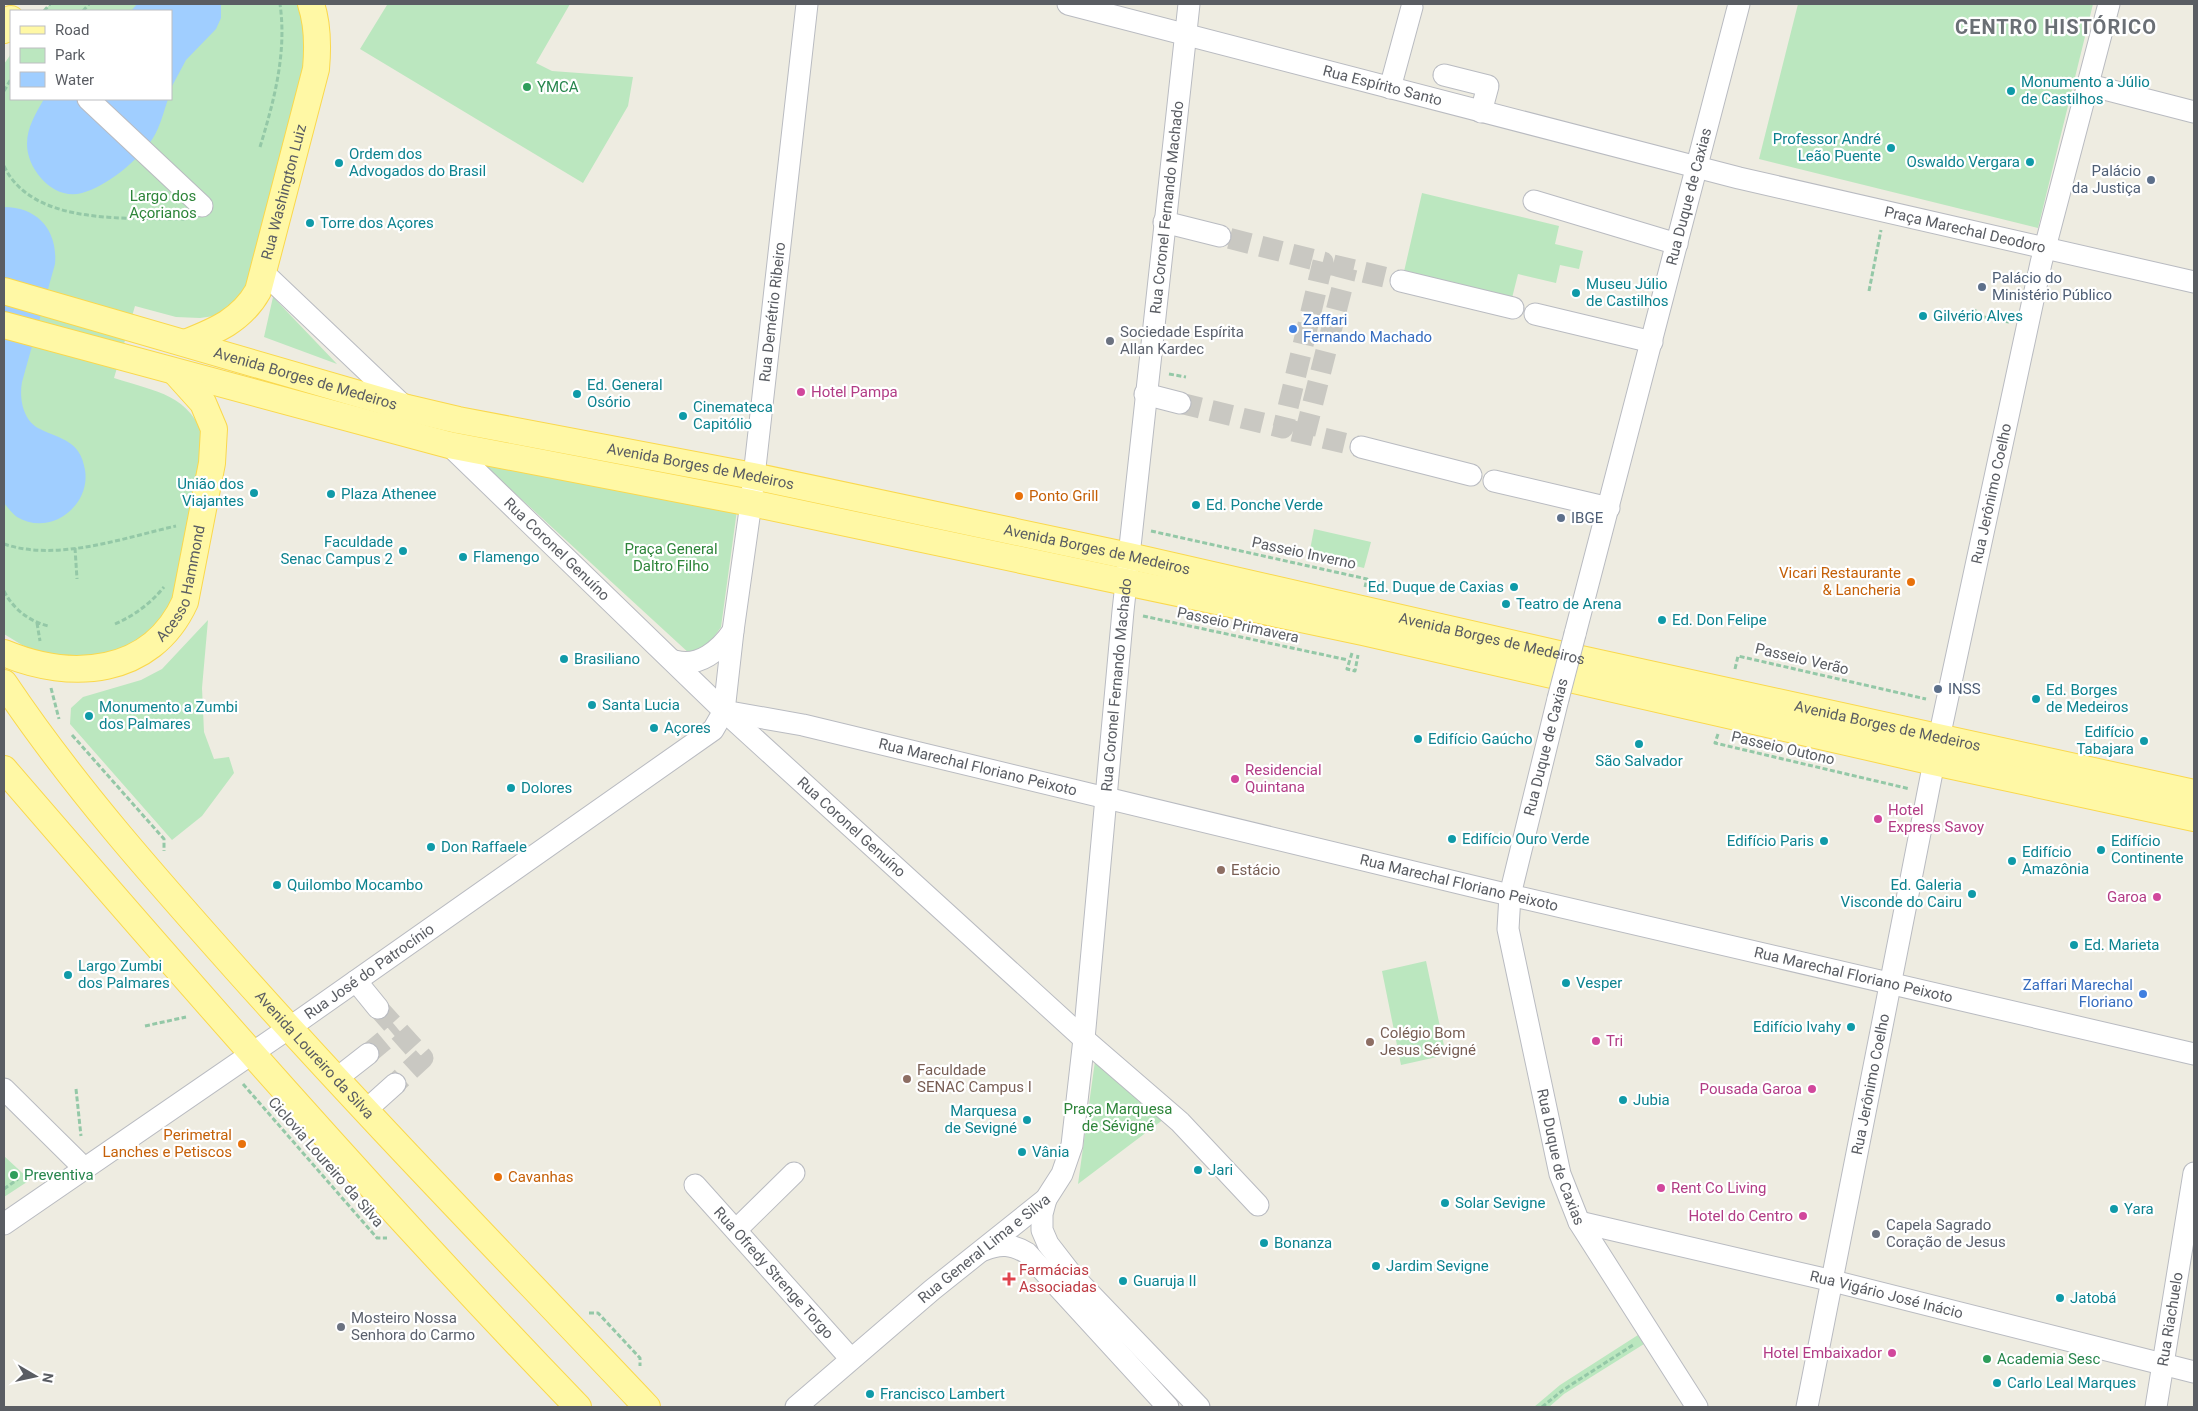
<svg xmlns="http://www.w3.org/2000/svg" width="2198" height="1411" font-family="Roboto,sans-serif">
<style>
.green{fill:#bbe7bf}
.water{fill:#a0ceff}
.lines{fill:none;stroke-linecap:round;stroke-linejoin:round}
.minor-tunnel{stroke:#c9c8c2;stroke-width:21;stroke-dasharray:21 11;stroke-linecap:butt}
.minor-casing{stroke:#b9bbc1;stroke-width:23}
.major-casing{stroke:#fad84d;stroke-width:28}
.path{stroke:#94c8a7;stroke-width:3;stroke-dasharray:5 2.5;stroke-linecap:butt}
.minor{stroke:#fff;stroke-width:21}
.major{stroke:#fff8a5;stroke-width:26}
.minor-bridge-casing{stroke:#b9bbc1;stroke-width:23;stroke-linecap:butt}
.minor-bridge{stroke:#fff;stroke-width:21}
.leisure-dot{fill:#2e9e5b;stroke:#fff;stroke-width:2}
.culture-dot{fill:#0f9aa8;stroke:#fff;stroke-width:2}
.service-dot{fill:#5c6f8a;stroke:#fff;stroke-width:2}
.shop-dot{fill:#3f7fe0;stroke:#fff;stroke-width:2}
.worship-dot{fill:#6b7280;stroke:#fff;stroke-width:2}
.hotel-dot{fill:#d1479c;stroke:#fff;stroke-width:2}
.food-dot{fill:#e8710a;stroke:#fff;stroke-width:2}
.education-dot{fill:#8d6e63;stroke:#fff;stroke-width:2}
.health-dot{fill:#e0444e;stroke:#fff;stroke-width:2}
.labels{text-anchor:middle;stroke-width:4.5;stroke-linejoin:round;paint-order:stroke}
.culture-label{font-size:15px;fill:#0d838f;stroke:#fff;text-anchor:start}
.street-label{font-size:15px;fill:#5a5d63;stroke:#fff}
.leisure-label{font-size:15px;fill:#27864d;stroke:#fff;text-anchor:start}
.service-label{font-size:15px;fill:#4e5e75;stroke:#fff;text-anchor:start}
.park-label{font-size:15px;fill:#2e853a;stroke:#fff}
.shop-label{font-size:15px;fill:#366cbe;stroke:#fff;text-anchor:start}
.worship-label{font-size:15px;fill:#5b616d;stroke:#fff;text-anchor:start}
.hotel-label{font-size:15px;fill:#b23c85;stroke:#fff;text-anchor:start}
.food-label{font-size:15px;fill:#c56008;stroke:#fff;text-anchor:start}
.education-label{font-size:15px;fill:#785e54;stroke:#fff;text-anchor:start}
.health-label{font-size:15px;fill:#be3a42;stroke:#fff;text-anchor:start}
.district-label{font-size:20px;font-weight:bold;letter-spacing:1px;fill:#6a6f75;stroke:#fff}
</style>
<rect width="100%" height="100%" fill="#eeece1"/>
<path class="green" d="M50,4H300L309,63L257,268L235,302L221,315L200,318L176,317L135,306L114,378C157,392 190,394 206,442L179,584L166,617L131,645L98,656H49L22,645L4,634V64L11,54V99H171V11H44Z
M386,4H570L536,63L552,71L633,77L628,106L583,183L360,49L387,5Z
M1798,4H2093L2038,228L1759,159Z
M1422,193L1559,226L1555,244L1583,251L1579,269L1560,265L1556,283L1518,274L1511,302L1403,276Z
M273,297L337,364L264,337Z
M481,462L737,510L721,627L704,651L690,654Z
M1314,529L1371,542L1364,568L1309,555Z
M208,620L202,688L204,732L214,759L229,757L234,773L202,816L172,840L70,724L71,708L83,697L141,680L162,669Z
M1426,961L1446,1055L1401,1065L1382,971Z
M1095,1061L1164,1119L1078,1184Z
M4,1156L30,1180L4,1197Z
M1638,1335L1644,1344L1564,1394L1549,1407H1534L1560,1385Z"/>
<path class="water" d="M137,4H221V18L216,29L186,60L171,88V11H131Z
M44,99H168C164,111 160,127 153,138C140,159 106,187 82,193C54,201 27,170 27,144C27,127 36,113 44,99Z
M4,207C38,207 58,231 55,264L22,382C19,399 23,421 40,429C62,440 80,440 85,470C91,506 50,537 17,517C12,513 8,508 4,503Z"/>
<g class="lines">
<path class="minor-tunnel" d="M1333,265L1401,281
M1180,403L1283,428L1323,262L1220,236
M1293,431L1361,447
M1305,434L1347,268
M378,1008L423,1058L395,1084
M368,1054L398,1029"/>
<g class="minor-casing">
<g id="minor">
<path id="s1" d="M1068,4L1739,178L2194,282"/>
<path d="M1444,75L1488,86L1481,112"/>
<path d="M2089,85L2194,112"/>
<path d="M1390,88L1412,7"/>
<path d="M88,99L202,206"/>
<path d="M1534,201L1677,244"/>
<path d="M1164,222L1220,236"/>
<path d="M264,273L406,408"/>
<path d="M1401,281L1513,308"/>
<path d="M1535,314L1652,342"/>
<path d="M1145,394L1180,403"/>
<path id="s2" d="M449,445L724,711L1084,1039L1180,1122L1258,1205"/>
<path d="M1361,447L1471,475"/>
<path d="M1494,481L1609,508"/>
<path id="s3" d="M1575,634L1739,4"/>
<path d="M675,661C699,668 720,650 733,631"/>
<path id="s4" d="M1558,699L1510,895L1508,929L1560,1174L1579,1222L1697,1407"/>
<path id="s5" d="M724,711L803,725L1484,889L2194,1054"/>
<path id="s6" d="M1939,738L2041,263L2109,4"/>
<path d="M356,981L378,1008"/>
<path d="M336,1079L368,1054"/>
<path d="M4,1089L84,1168"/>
<path d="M366,1110L395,1084"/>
<path id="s7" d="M695,1185L851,1359"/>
<path d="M1046,1199L1042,1214V1230L1048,1244L1072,1275L1199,1407"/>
<path id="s8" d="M1579,1222L1833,1281L2194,1372"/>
<path id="s9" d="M4,1224L289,1028L713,730L724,711L733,631L751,503L807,4"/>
<path d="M736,1230L794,1173"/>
<path d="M984,1250C1000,1243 1012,1244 1027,1253L1168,1407"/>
<path id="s10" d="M796,1407L932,1290L1046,1199L1062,1174L1072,1145L1084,1039L1123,611L1189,4"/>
<path id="s11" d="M1807,1407L1934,762"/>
<path id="s12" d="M2156,1407L2194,1173"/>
</g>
</g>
<g class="major-casing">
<g id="major">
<path d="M4,30L11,19"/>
<path id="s13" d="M4,291L407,408L458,420L753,476L1129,556L1576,658L2194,793"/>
<path d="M4,325L449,445L751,503L1363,632L1934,762L2194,818"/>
<path id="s14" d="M185,343C215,331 241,321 258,291L316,69C318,47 318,25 311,4"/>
<path id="s15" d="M4,653C71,681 151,676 185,602L212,463L214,429L203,403L176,373"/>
<path id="s16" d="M4,683C73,786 155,878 237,970C370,1119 510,1262 647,1407"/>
<path d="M4,769C191,986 379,1201 578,1407"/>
</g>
</g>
<path class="path" d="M44,11L50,4
M83,11L89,4
M4,91L11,79
M260,147C274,101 287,53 280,4
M4,166C33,227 129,217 185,219
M1869,291L1881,230
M1975,309L1974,315L2009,322
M1169,374L1186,377
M1151,531L1367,579L1365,587
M4,544C57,562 123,538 176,526
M75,548L77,579
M4,591C13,609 29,621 48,626
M1143,616L1348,660
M37,623L40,641
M115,624C135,615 150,604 164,587
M1352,653L1347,669L1355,671L1358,655
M1735,669L1738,656L1926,699
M51,688L59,719
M1718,734L1715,743L1910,789
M72,735L164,839V851
M145,1026L186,1017
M243,1084L377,1238H387
M76,1089L81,1136
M4,1189L18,1179
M589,1313H598L640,1358V1366
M1542,1407L1563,1390L1633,1345"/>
<use href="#minor" class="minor"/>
<use href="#major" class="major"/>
<g class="minor-bridge-casing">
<path id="minor-bridge" d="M1558,699L1575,634"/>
</g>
<use href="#minor-bridge" class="minor-bridge"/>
</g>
<g class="leisure-dot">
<circle cx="527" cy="87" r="5"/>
<circle cx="14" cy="1175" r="5"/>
<circle cx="1987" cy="1359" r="5"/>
</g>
<g class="culture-dot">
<circle cx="2011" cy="91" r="5"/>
<circle cx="1891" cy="148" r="5"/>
<circle cx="2030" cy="162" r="5"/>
<circle cx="339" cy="163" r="5"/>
<circle cx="310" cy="223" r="5"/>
<circle cx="1576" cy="293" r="5"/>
<circle cx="1923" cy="316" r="5"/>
<circle cx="577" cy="394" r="5"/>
<circle cx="683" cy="416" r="5"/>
<circle cx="254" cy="493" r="5"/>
<circle cx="331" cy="494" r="5"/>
<circle cx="1196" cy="505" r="5"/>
<circle cx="403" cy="551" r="5"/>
<circle cx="463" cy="557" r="5"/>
<circle cx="1514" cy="587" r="5"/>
<circle cx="1506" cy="604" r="5"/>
<circle cx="1662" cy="620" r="5"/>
<circle cx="564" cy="659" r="5"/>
<circle cx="2036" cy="699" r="5"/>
<circle cx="592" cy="705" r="5"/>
<circle cx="89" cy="716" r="5"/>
<circle cx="654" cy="728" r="5"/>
<circle cx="1418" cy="739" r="5"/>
<circle cx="2144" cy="741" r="5"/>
<circle cx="1639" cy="744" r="5"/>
<circle cx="511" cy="788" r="5"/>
<circle cx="1452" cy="839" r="5"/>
<circle cx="1824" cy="841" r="5"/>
<circle cx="431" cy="847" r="5"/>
<circle cx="2101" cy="850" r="5"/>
<circle cx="2012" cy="861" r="5"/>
<circle cx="277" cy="885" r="5"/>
<circle cx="1972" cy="894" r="5"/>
<circle cx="2074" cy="945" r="5"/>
<circle cx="68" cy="975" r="5"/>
<circle cx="1566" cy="983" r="5"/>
<circle cx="1851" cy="1027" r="5"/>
<circle cx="1623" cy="1100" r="5"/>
<circle cx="1027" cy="1120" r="5"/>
<circle cx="1022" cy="1152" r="5"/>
<circle cx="1198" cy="1170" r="5"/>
<circle cx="1445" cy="1203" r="5"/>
<circle cx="2114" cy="1209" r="5"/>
<circle cx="1264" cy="1243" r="5"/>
<circle cx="1376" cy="1266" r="5"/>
<circle cx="1123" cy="1281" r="5"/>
<circle cx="2060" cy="1298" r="5"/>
<circle cx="1997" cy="1383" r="5"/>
<circle cx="870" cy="1394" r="5"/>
</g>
<g class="service-dot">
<circle cx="2151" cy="180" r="5"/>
<circle cx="1982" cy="287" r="5"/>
<circle cx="1561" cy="518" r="5"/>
<circle cx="1938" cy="689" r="5"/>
</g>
<g class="shop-dot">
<circle cx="1293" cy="329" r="5"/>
<circle cx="2143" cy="994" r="5"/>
</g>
<g class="worship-dot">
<circle cx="1110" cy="341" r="5"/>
<circle cx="1876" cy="1234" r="5"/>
<circle cx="341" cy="1327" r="5"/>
</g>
<g class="hotel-dot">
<circle cx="801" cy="392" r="5"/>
<circle cx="1235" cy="779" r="5"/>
<circle cx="1878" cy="819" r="5"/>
<circle cx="2157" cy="897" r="5"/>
<circle cx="1596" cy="1041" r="5"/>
<circle cx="1812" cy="1089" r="5"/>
<circle cx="1661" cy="1188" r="5"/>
<circle cx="1803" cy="1216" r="5"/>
<circle cx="1892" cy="1353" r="5"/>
</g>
<g class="food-dot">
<circle cx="1019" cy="496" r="5"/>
<circle cx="1911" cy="582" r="5"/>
<circle cx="242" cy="1144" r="5"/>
<circle cx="498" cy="1177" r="5"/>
</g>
<g class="education-dot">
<circle cx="1221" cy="870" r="5"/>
<circle cx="1370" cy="1042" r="5"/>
<circle cx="907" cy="1079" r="5"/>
</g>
<path class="health-dot" d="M1006.5 1271.5h5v5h5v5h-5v5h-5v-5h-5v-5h5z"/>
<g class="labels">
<g class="culture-label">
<text x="2021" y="87">Monumento a Júlio<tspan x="2021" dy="17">de Castilhos</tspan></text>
<text x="1881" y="144" text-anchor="end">Professor André<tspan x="1881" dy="17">Leão Puente</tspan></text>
<text x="349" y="159">Ordem dos<tspan x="349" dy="17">Advogados do Brasil</tspan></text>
<text x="2020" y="167" text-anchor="end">Oswaldo Vergara</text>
<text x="320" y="228">Torre dos Açores</text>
<text x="1586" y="289">Museu Júlio<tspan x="1586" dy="17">de Castilhos</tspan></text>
<text x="1933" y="321">Gilvério Alves</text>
<text x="587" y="390">Ed. General<tspan x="587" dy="17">Osório</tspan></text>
<text x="693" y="412">Cinemateca<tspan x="693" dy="17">Capitólio</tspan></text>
<text x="244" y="489" text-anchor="end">União dos<tspan x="244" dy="17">Viajantes</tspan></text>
<text x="341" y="499">Plaza Athenee</text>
<text x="1206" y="510">Ed. Ponche Verde</text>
<text x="393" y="547" text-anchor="end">Faculdade<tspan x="393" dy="17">Senac Campus 2</tspan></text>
<text x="473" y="562">Flamengo</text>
<text x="1504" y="592" text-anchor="end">Ed. Duque de Caxias</text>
<text x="1516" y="609">Teatro de Arena</text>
<text x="1672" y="625">Ed. Don Felipe</text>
<text x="574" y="664">Brasiliano</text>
<text x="2046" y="695">Ed. Borges<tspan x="2046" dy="17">de Medeiros</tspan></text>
<text x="602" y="710">Santa Lucia</text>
<text x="99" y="712">Monumento a Zumbi<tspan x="99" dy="17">dos Palmares</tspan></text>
<text x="664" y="733">Açores</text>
<text x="2134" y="737" text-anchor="end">Edifício<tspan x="2134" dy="17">Tabajara</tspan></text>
<text x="1428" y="744">Edifício Gaúcho</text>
<text x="1639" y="766" text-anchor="middle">São Salvador</text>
<text x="521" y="793">Dolores</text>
<text x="1462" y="844">Edifício Ouro Verde</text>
<text x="1814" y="846" text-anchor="end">Edifício Paris</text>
<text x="2111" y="846">Edifício<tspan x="2111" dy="17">Continente</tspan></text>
<text x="441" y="852">Don Raffaele</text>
<text x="2022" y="857">Edifício<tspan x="2022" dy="17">Amazônia</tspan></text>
<text x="287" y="890">Quilombo Mocambo</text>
<text x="1962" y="890" text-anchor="end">Ed. Galeria<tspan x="1962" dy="17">Visconde do Cairu</tspan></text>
<text x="2084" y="950">Ed. Marieta</text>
<text x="78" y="971">Largo Zumbi<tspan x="78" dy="17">dos Palmares</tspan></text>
<text x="1576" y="988">Vesper</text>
<text x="1841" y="1032" text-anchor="end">Edifício Ivahy</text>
<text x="1633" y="1105">Jubia</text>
<text x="1017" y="1116" text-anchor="end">Marquesa<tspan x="1017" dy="17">de Sevigné</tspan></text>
<text x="1032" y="1157">Vânia</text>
<text x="1208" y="1175">Jari</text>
<text x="1455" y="1208">Solar Sevigne</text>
<text x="2124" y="1214">Yara</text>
<text x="1274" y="1248">Bonanza</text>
<text x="1386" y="1271">Jardim Sevigne</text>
<text x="1133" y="1286">Guaruja II</text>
<text x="2070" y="1303">Jatobá</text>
<text x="2007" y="1388">Carlo Leal Marques</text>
<text x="880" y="1399">Francisco Lambert</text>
</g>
<g class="street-label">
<text dy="5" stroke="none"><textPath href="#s1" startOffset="325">Rua Espírito Santo</textPath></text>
<text dy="5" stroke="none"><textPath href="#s14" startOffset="194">Rua Washington Luiz</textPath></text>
<text dy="5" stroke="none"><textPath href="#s3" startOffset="452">Rua Duque de Caxias</textPath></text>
<text dy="5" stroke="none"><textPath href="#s10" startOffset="1328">Rua Coronel Fernando Machado</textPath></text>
<text dy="5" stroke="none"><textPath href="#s1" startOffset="925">Praça Marechal Deodoro</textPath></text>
<text dy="5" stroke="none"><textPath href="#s9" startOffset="1288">Rua Demétrio Ribeiro</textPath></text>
<text dy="5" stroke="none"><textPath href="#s13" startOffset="314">Avenida Borges de Medeiros</textPath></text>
<text dy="5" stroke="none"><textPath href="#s13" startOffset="719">Avenida Borges de Medeiros</textPath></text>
<text dy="5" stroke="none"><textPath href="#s6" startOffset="250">Rua Jerônimo Coelho</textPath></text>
<text dy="5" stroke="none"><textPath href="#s2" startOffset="150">Rua Coronel Genuíno</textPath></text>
<text dy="5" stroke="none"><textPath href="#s13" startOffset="1124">Avenida Borges de Medeiros</textPath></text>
<text transform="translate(1304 553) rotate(12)" y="5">Passeio Inverno</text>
<text dy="5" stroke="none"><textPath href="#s15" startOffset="226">Acesso Hammond</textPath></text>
<text transform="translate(1238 625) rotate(12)" y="5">Passeio Primavera</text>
<text dy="5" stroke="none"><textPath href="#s13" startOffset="1529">Avenida Borges de Medeiros</textPath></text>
<text transform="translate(1802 659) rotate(13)" y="5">Passeio Verão</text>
<text dy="5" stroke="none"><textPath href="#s10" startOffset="848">Rua Coronel Fernando Machado</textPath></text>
<text dy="5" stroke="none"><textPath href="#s13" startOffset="1934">Avenida Borges de Medeiros</textPath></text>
<text transform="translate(1546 747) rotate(-76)" y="5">Rua Duque de Caxias</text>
<text transform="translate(1783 748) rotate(13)" y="5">Passeio Outono</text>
<text dy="5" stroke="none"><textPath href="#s5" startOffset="260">Rua Marechal Floriano Peixoto</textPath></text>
<text dy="5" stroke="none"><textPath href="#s2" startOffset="555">Rua Coronel Genuíno</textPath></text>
<text dy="5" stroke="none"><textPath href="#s5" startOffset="755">Rua Marechal Floriano Peixoto</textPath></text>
<text dy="5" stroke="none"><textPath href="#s9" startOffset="444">Rua José do Patrocínio</textPath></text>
<text dy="5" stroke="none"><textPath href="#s5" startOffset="1160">Rua Marechal Floriano Peixoto</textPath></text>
<text dy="5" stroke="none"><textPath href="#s16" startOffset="485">Avenida Loureiro da Silva</textPath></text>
<text dy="5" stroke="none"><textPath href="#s11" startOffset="329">Rua Jerônimo Coelho</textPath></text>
<text dy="5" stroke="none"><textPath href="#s4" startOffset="470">Rua Duque de Caxias</textPath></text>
<text transform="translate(326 1162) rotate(49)" y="5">Ciclovia Loureiro da Silva</text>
<text dy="5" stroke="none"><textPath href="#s10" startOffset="246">Rua General Lima e Silva</textPath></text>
<text dy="5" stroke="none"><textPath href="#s7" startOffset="118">Rua Ofredy Strenge Torgo</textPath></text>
<text dy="5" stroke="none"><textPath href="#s8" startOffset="316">Rua Vigário José Inácio</textPath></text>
<text dy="5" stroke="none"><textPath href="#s12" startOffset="89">Rua Riachuelo</textPath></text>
</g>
<g class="leisure-label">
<text x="537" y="92">YMCA</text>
<text x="24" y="1180">Preventiva</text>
<text x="1997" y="1364">Academia Sesc</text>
</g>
<g class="service-label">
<text x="2141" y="176" text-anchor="end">Palácio<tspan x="2141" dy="17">da Justiça</tspan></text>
<text x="1992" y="283">Palácio do<tspan x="1992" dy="17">Ministério Público</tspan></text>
<text x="1571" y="523">IBGE</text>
<text x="1948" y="694">INSS</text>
</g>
<g class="park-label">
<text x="163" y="201">Largo dos<tspan x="163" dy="17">Açorianos</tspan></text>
<text x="671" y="554">Praça General<tspan x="671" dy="17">Daltro Filho</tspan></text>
<text x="1118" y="1114">Praça Marquesa<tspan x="1118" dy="17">de Sévigné</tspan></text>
</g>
<g class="shop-label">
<text x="1303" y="325">Zaffari<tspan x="1303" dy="17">Fernando Machado</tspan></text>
<text x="2133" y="990" text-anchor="end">Zaffari Marechal<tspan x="2133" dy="17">Floriano</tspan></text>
</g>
<g class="worship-label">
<text x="1120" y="337">Sociedade Espírita<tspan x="1120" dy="17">Allan Kardec</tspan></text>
<text x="1886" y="1230">Capela Sagrado<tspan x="1886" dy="17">Coração de Jesus</tspan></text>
<text x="351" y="1323">Mosteiro Nossa<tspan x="351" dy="17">Senhora do Carmo</tspan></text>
</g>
<g class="hotel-label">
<text x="811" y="397">Hotel Pampa</text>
<text x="1245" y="775">Residencial<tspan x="1245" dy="17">Quintana</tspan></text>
<text x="1888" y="815">Hotel<tspan x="1888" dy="17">Express Savoy</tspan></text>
<text x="2147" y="902" text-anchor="end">Garoa</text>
<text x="1606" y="1046">Tri</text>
<text x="1802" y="1094" text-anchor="end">Pousada Garoa</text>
<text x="1671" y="1193">Rent Co Living</text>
<text x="1793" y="1221" text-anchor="end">Hotel do Centro</text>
<text x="1882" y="1358" text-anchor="end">Hotel Embaixador</text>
</g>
<g class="food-label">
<text x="1029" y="501">Ponto Grill</text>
<text x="1901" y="578" text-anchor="end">Vicari Restaurante<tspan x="1901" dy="17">&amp; Lancheria</tspan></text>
<text x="232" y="1140" text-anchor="end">Perimetral<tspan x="232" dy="17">Lanches e Petiscos</tspan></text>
<text x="508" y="1182">Cavanhas</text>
</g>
<g class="education-label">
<text x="1231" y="875">Estácio</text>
<text x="1380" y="1038">Colégio Bom<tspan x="1380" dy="17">Jesus Sévigné</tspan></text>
<text x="917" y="1075">Faculdade<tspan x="917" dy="17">SENAC Campus I</tspan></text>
</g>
<g class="health-label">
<text x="1019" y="1275">Farmácias<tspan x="1019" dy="17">Associadas</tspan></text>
</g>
<g class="district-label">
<text x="2056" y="34">CENTRO HISTÓRICO</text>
</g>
</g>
<rect width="2198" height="1411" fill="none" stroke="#5a5d63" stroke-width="10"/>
<rect x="10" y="10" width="162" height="90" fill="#ffffff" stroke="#bdbec1"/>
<rect x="20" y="26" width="25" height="8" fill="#fff8a5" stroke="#bdbec1"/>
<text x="55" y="35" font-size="15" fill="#5a5d63">Road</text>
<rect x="20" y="48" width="25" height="15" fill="#bbe7bf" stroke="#bdbec1"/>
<text x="55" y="60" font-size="15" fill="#5a5d63">Park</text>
<rect x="20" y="72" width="25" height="15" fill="#a0ceff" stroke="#bdbec1"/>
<text x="55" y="85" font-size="15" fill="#5a5d63">Water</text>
<g transform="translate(35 1376) rotate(99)" stroke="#ffffff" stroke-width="4" paint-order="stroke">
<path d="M0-4L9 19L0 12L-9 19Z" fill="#5a5d63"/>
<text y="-8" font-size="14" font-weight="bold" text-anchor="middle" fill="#5a5d63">N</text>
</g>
</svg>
